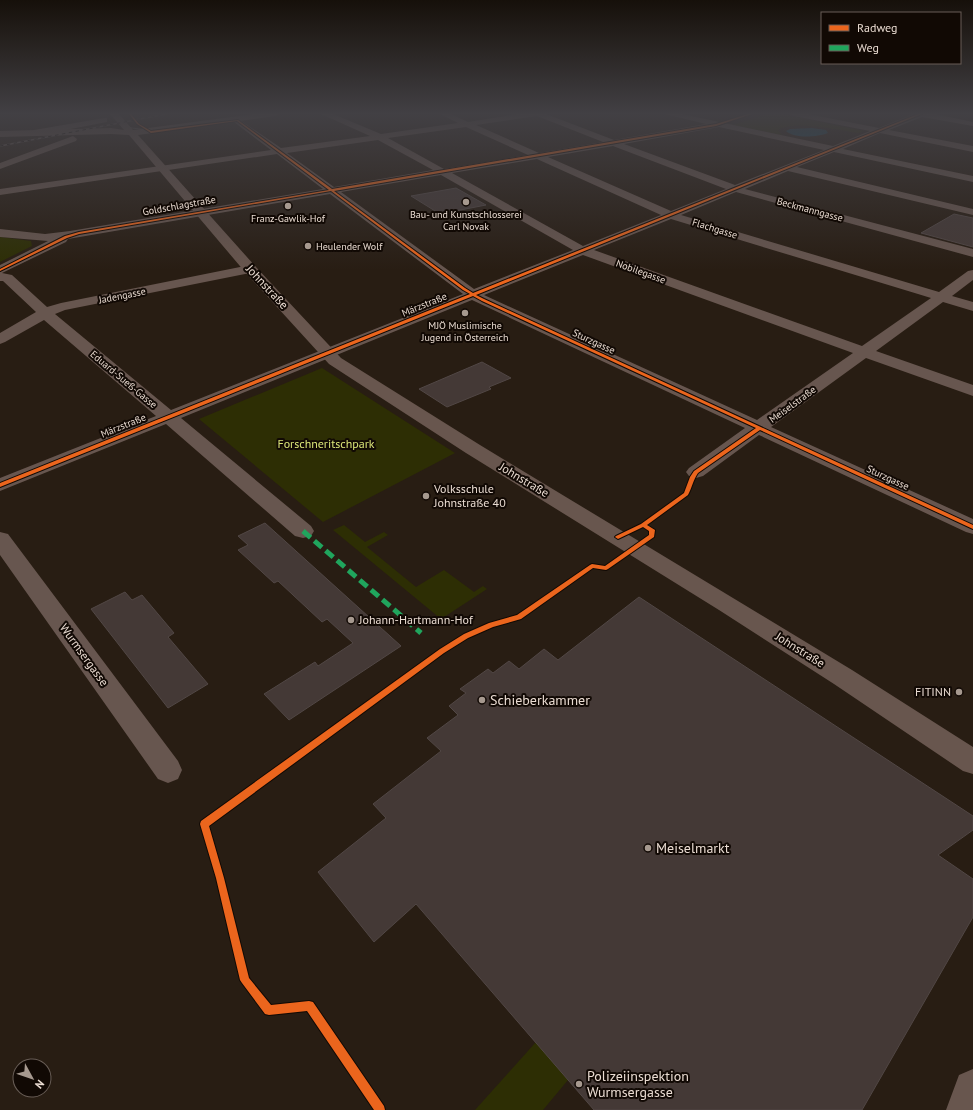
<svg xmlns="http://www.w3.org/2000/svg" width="973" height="1110" font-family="'PT Sans',sans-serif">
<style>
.green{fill:#2d2e04}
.water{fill:#0f506a}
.building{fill:#443936;stroke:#514745}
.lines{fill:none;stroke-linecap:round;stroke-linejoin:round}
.minor{fill:#67564f;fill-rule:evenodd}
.major{fill:#68564e;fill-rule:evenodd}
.tram{stroke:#655953;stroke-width:1}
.rail-casing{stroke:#655953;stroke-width:1.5}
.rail{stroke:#110904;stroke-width:1;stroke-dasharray:3.5;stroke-linecap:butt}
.quiet{stroke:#20a55d;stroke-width:5;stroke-dasharray:10 5;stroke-linecap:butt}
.cycleway-casing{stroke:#110904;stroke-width:2}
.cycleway{fill:#eb651d;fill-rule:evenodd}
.poi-dot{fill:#a6998f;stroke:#110904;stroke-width:1.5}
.labels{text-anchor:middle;stroke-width:4;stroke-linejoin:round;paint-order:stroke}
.far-street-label{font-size:10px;fill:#eadcd2;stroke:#110904}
.far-poi-label{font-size:10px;fill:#eadcd2;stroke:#110904}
.street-label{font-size:12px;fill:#eadcd2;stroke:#110904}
.park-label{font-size:12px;fill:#dae477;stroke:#110904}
.poi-label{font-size:12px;fill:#eadcd2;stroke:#110904;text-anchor:start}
.near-poi-label{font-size:14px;fill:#eadcd2;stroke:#110904;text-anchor:start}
</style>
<rect width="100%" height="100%" fill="#281d13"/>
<path class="green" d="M768,114H781L864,131L858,133C840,130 793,120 778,130L782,135L733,125Z
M0,237L31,241L32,246L0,262Z
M322,368L455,453L323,522L199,419Z
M344,525L365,542L384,532L388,535L367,547L416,587L444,570L474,592L483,586L487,589L441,619L333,530Z
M536,1042L568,1080L543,1110H475Z"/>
<path class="water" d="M812,128L826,130L828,133C817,137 795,139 786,131L790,129Z"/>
<path class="building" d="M456,188L486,205L440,214L411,196Z
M954,214L973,218V247L921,233Z
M482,362L511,378L489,387L491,389L447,407L419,389Z
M265,523L401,646L289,720L264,694L315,662L318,666L353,643L327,619L322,622L278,581L274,583L238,550L248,545L238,536Z
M125,592L132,600L142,595L174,633L168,637L208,684L168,708L91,609Z
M639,597L973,816V830L938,855L973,879V917L862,1110H594L416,904L374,942L318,872L386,818L373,804L441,751L427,738L458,715L449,706L466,693L460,689L488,669L493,673L509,661L519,669L544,649L558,660Z"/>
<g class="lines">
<path class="minor" d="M321,114H333L381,134L458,123L440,114H451L468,122L518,114H546L614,140L706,124L665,114H682L833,146L870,131L794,116L790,114H808L879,128L913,114H935L973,122V126L922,117L889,130L973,146V152L880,133L843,149L973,176V182L834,152L797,167L973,209V215L788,171L745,189L973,249V257L736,192L681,215L939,292L968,271L973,270V280L952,296L973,302V311L943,302L876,351L973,385V396L866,358L771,427L973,519V534L966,532L759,435L703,476L696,478L689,476L686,472L689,468L745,428L472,300L181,418L311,526L314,531L311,536L303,538L295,536L166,424L0,491V478L156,416L44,320L5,342L0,344V333L36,312L3,281H0V265L48,241L0,237V229L45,234L70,231L323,189L277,154L0,195V189L271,150L234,122L233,120L237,118L281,148L370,136ZM537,116L603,142L539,153L476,125ZM466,127L528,155L444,169L388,138ZM719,127L824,150L735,185L624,144ZM378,140L433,170L334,187L287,153ZM613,146L726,189L671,211L548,157ZM537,159L661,215L583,246L452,173ZM441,175L573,250L474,289L341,192ZM330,194L463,294L171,410L55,314L65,310L255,272L256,269L255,266L250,265L61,303L47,307L12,275L2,273L66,242L68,239ZM671,219L918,294L931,298L862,346L594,250ZM583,255L853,353L757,420L484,295Z
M104,118H107V122L34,136L30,133L34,130Z
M0,532L8,534L178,761L182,770L178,779L168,783L158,779L0,555Z"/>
<path class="major" d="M110,114H119L133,130L254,114H279L275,116L138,135L255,266L341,358L480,445L852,670L973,747V774L963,771L834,684L719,610L466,453L329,364L245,272L129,135L111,134L0,137V131L111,128L124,130Z
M73,136L77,139L76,141L0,169V163Z
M973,1069V1110H946L959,1075Z"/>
<path class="tram" d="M112,114L124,127L148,130L264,114
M667,114L973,180"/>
<g class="rail-casing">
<path id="rail" d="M0,146L166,114"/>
</g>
<use href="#rail" class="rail"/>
<path class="quiet" d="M303,531L421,633"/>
<g class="cycleway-casing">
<path id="cycleway" d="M129,114H131L139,124L151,131L238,120L332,189L716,124L748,114H752L716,126L334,191L465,288L473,293L918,114H922L476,295L484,299L973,525V529L760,430L698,473C693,480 692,488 688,495L647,525L655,530L654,537L608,569L606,570L593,568L521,619L493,627L468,638L444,653L209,826L224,878L249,978L271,1005L309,1001L313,1002L384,1106L385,1110H374L307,1011L269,1015L265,1014L242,983L240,980L216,878L200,824L201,821L440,649L464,634L489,623L517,615L590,565L592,564L605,566L649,535V531L643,527L620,538L618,539L615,537L616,536L641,524L684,493L690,477L694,471L756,428L482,301L473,296L0,487V483L470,294L463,290L331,191L79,234L67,238L0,271V269L65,236L79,232L329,190L237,121L151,133L137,124Z"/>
</g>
<use href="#cycleway" class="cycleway"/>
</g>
<linearGradient id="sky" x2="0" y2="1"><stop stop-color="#16100a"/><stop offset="0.42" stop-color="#424044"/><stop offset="1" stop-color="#424044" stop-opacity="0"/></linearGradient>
<rect width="973" height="270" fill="url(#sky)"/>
<g class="poi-dot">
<circle cx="466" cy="202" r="4"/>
<circle cx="288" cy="206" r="4"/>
<circle cx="308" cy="246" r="4"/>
<circle cx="465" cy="313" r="4"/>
<circle cx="426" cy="496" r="4"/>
<circle cx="351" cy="620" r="4"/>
<circle cx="959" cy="692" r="4"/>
<circle cx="482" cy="700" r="4"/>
<circle cx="648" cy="848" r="4"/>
<circle cx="579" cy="1084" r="4"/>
</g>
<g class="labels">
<g class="far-street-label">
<text transform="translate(179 205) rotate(-10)" y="4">Goldschlagstraße</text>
<text transform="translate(810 209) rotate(15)" y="4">Beckmanngasse</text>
<text transform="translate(715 228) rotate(17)" y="4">Flachgasse</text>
<text transform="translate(641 271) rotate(20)" y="4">Nobilegasse</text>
<text transform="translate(122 295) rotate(-11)" y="4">Jadengasse</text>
<text transform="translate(424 304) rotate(-22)" y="4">Märzstraße</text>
<text transform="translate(594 341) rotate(25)" y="4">Sturzgasse</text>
<text transform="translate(124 379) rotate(40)" y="4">Eduard-Sueß-Gasse</text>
<text transform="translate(792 404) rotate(-36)" y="4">Meiselstraße</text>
<text transform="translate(123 425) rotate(-22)" y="4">Märzstraße</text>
<text transform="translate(888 477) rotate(25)" y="4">Sturzgasse</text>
</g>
<g class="far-poi-label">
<text x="466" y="218">Bau- und Kunstschlosserei<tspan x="466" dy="12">Carl Novak</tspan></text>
<text x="288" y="222">Franz-Gawlik-Hof</text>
<text x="316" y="250" text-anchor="start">Heulender Wolf</text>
<text x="465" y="329">MJÖ Muslimische<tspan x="465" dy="12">Jugend in Österreich</tspan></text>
</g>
<g class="street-label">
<text transform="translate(267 287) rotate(47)" y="4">Johnstraße</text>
<text transform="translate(524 480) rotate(31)" y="4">Johnstraße</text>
<text transform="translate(800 650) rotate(32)" y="4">Johnstraße</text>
<text transform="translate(84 655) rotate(54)" y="4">Wurmsergasse</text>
</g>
<g class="park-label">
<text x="326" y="448">Forschneritschpark</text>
</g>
<g class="poi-label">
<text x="434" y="493">Volksschule<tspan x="434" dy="14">Johnstraße 40</tspan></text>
<text x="359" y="624">Johann-Hartmann-Hof</text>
<text x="951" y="696" text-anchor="end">FITINN</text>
</g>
<g class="near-poi-label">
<text x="490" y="705">Schieberkammer</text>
<text x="656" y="853">Meiselmarkt</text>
<text x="587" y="1081">Polizeiinspektion<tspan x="587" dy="16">Wurmsergasse</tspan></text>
</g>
</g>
<rect x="821" y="12" width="140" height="52" fill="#110904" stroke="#685d56"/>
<rect x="829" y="25" width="20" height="6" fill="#eb651d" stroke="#685d56"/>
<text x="857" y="32" font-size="12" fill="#eadcd2">Radweg</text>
<rect x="829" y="45" width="20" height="6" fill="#20a55d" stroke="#685d56"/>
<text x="857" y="52" font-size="12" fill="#eadcd2">Weg</text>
<g transform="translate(32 1078) rotate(130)"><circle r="19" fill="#110904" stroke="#685d56"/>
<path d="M0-3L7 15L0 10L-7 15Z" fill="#a6998f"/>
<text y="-6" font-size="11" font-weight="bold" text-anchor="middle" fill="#eadcd2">N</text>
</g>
</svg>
